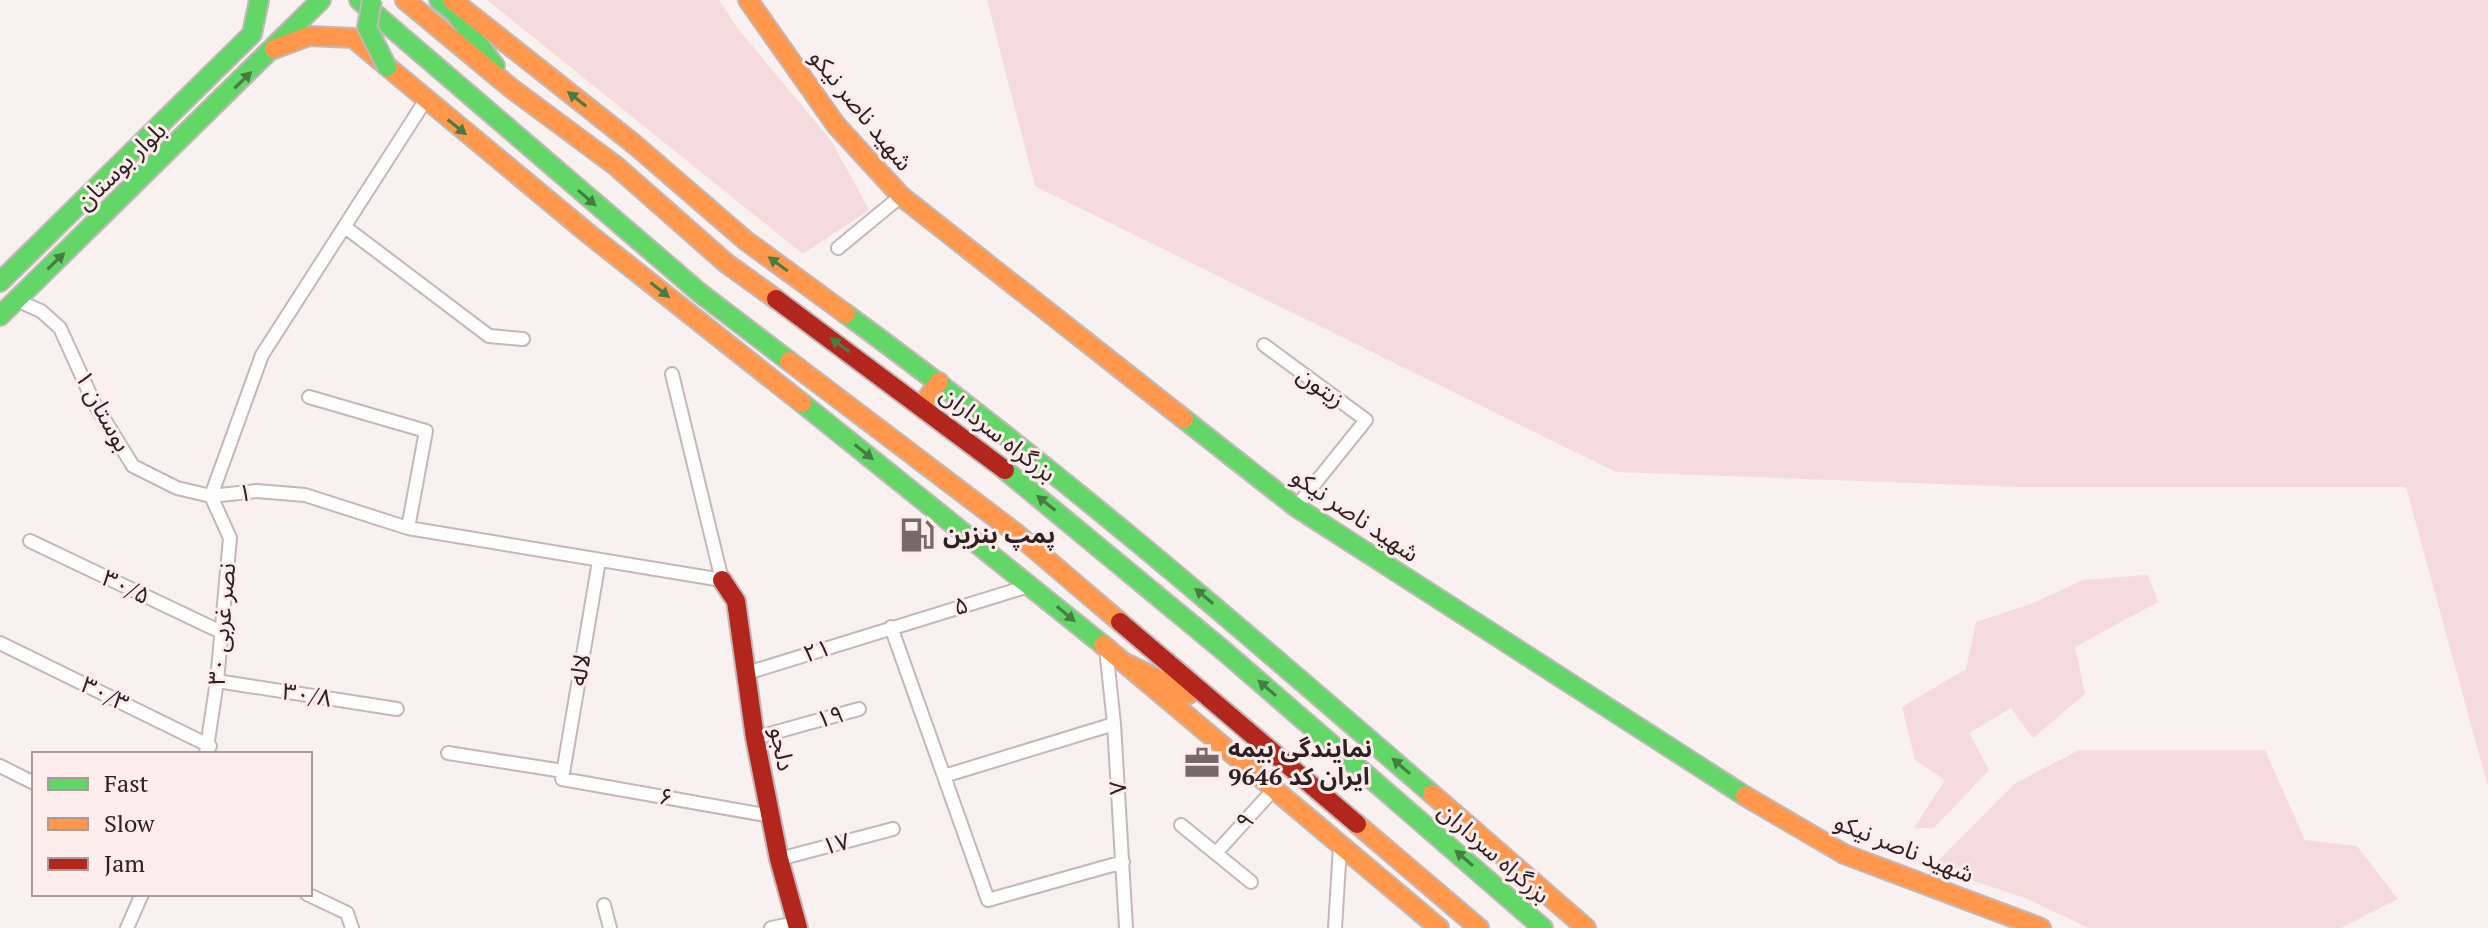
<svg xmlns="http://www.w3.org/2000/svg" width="2488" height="928" font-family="'PT Serif','Noto Sans Arabic',serif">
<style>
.green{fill:#f5dbdc}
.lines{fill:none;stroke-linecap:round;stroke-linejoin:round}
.street-casing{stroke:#c3b8b8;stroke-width:16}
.fast-casing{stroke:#c3b8b8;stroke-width:22}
.slow-casing{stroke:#c3b8b8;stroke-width:22}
.jam-casing{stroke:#c3b8b8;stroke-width:22}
.street{stroke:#fefdfd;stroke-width:12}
.fast{stroke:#63d668;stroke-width:18}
.slow{stroke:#ff974d;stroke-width:18}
.jam{stroke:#b3261e;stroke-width:18}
.fast-bridge-casing{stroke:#c3b8b8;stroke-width:22;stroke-linecap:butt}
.fast-bridge{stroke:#63d668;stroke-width:18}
.oneway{fill:#497b44}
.labels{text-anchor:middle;stroke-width:6;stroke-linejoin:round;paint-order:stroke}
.street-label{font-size:24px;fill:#2f2021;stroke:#fdecec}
.poi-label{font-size:24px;font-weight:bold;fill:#2f2021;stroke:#fdecec;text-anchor:start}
</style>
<rect width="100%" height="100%" fill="#f9f0f0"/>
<path class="green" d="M487,0H719L739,30L832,142L869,210L803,254Z
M987,0H2488V787L2406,487H2019L1616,472L1035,186Z
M2148,575L2158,602L2075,647L2085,694L2033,738L2011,708L1969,733L1989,770L1934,828H1914L1945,780L1915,760L1902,707L1966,669L1976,622L2031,604L2083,580Z
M2079,750H2265L2305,840L2357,846L2398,899L2341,928H2089L2025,898L1932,867L2014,784Z"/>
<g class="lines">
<g class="street-casing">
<path id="street" d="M345,227L489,336L523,339
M838,248L901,196
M16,300L41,311L60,328L94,403L133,466L177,488L211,496L257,491L305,495L408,528L722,580L672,374
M1264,345L1366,420L1296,507
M309,397L426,431L408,528
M211,496L262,355L425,101
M30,541L221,632
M599,561L562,779L771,816
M891,627L988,900L1123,862
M0,643L210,746
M1106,648L1114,724L1126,928
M744,674L1032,585
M217,681L397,709
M755,738L859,709
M448,753L563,771
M206,754L217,681L230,538L211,496
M0,766L34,783
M944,776L1114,724
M1181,825L1251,882
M1216,853L1274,789
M779,859L893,829
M307,894L347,913L352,928
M604,905L610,928
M127,928L142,894
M771,928L796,923
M1335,928L1340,847"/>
</g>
<g class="fast-casing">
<path id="fast" d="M359,0L700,293L789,361
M439,0L455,13L495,66
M0,282L252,34L259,0
M846,314C1050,463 1241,628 1432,794
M0,316L321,0
M802,403L1103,645
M1184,419L1296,507L1745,796
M1005,470L1224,651L1543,928"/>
</g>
<g class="slow-casing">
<path id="slow" d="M405,0L511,88L616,166L726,263L776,299
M452,0L634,144L745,240L846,314
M748,0L836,125L901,196L1184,419
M274,49L309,36L353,38L590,235L802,403
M789,361L1017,534L1120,622
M922,405L939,382
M1103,645L1439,928
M1123,662L1189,694
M1432,794L1586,928
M1745,796L1844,854L2041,928
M1357,824L1479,928"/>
</g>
<g class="jam-casing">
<path id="jam" d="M776,299L1005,470
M722,580L736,601L755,738L779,859L798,928
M1120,622L1357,824"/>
</g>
<use href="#street" class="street"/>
<use href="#fast" class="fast"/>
<use href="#slow" class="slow"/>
<use href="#jam" class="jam"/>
<g class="fast-bridge-casing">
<path id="fast-bridge" d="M372,0L367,27L387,67"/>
</g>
<use href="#fast-bridge" class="fast-bridge"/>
</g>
<defs><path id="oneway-solid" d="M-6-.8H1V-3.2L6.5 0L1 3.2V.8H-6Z" transform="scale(2)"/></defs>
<g class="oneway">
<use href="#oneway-solid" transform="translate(243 80) rotate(-44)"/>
<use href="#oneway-solid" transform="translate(577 99) rotate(-142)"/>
<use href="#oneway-solid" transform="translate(457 127) rotate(39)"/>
<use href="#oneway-solid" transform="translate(587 198) rotate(41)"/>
<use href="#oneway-solid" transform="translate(56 261) rotate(-44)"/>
<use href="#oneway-solid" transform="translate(778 264) rotate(-144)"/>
<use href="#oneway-solid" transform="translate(660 290) rotate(38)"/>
<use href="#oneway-solid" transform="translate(840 345) rotate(-144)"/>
<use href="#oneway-solid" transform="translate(864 452) rotate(39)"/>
<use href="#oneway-solid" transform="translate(1046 503) rotate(-141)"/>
<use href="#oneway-solid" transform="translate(1204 596) rotate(-140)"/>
<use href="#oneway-solid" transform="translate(1066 614) rotate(40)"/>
<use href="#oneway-solid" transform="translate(1267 688) rotate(-139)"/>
<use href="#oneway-solid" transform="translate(1401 766) rotate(-139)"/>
<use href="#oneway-solid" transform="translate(1464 858) rotate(-139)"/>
</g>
<defs>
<g id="fuel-bare" transform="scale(2.76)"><path d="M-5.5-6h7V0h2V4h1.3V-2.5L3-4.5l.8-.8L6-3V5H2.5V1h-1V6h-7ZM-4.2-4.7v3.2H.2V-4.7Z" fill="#766969" stroke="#fdecec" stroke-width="2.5" paint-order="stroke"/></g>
<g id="office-bare" transform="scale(2.76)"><path d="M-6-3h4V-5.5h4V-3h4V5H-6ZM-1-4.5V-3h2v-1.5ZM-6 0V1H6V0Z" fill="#766969" stroke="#fdecec" stroke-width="2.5" paint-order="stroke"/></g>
</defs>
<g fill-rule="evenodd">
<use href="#fuel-bare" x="917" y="535"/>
<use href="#office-bare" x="1202" y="763"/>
</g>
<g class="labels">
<g class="street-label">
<text transform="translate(861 110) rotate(51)" y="8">شهید ناصر نیکو</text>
<text transform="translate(121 166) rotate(-44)" y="8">بلوار بوستان</text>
<text transform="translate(1321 387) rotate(36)" y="8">زیتون</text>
<text transform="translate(103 411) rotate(61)" y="8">بوستان ۱</text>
<text transform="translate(998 434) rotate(38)" y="8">بزرگراه سرداران</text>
<text transform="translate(245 493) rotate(-4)" y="8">۱</text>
<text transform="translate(1355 515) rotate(34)" y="8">شهید ناصر نیکو</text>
<text transform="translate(126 587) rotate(25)" y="8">۳۰/۵</text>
<text transform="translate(961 606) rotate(-16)" y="8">۵</text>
<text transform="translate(222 624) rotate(-85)" y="8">نصر غربی ۳۰</text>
<text transform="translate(817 651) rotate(-18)" y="8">۲۱</text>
<text transform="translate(580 670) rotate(-80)" y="8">لاله</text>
<text transform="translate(105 694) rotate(26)" y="8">۳۰/۳</text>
<text transform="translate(307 695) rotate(9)" y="8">۳۰/۸</text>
<text transform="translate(830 717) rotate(-16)" y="8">۱۹</text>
<text transform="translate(782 749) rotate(79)" y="8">دلجو</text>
<text transform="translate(1118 788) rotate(-94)" y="8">۷</text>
<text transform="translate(666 797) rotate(10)" y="8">۶</text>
<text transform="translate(1245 821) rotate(-48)" y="8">۹</text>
<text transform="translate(836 844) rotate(-15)" y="8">۱۷</text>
<text transform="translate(1904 848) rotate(22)" y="8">شهید ناصر نیکو</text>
<text transform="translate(1494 853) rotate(41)" y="8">بزرگراه سرداران</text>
</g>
<g class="poi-label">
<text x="943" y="543">پمپ بنزین</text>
<text x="1228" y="757">نمایندگی بیمه<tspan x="1228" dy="28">ایران کد 9646</tspan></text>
</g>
</g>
<rect x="32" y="752" width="280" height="144" fill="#fdecec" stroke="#ab9a9b" stroke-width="2"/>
<rect x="48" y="778" width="40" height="12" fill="#63d668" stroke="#ab9a9b" stroke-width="2"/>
<text x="104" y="792" font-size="24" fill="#2f2021">Fast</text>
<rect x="48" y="818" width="40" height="12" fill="#ff974d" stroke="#ab9a9b" stroke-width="2"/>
<text x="104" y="832" font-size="24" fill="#2f2021">Slow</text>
<rect x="48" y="858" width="40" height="12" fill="#b3261e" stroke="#ab9a9b" stroke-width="2"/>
<text x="104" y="872" font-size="24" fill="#2f2021">Jam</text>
</svg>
